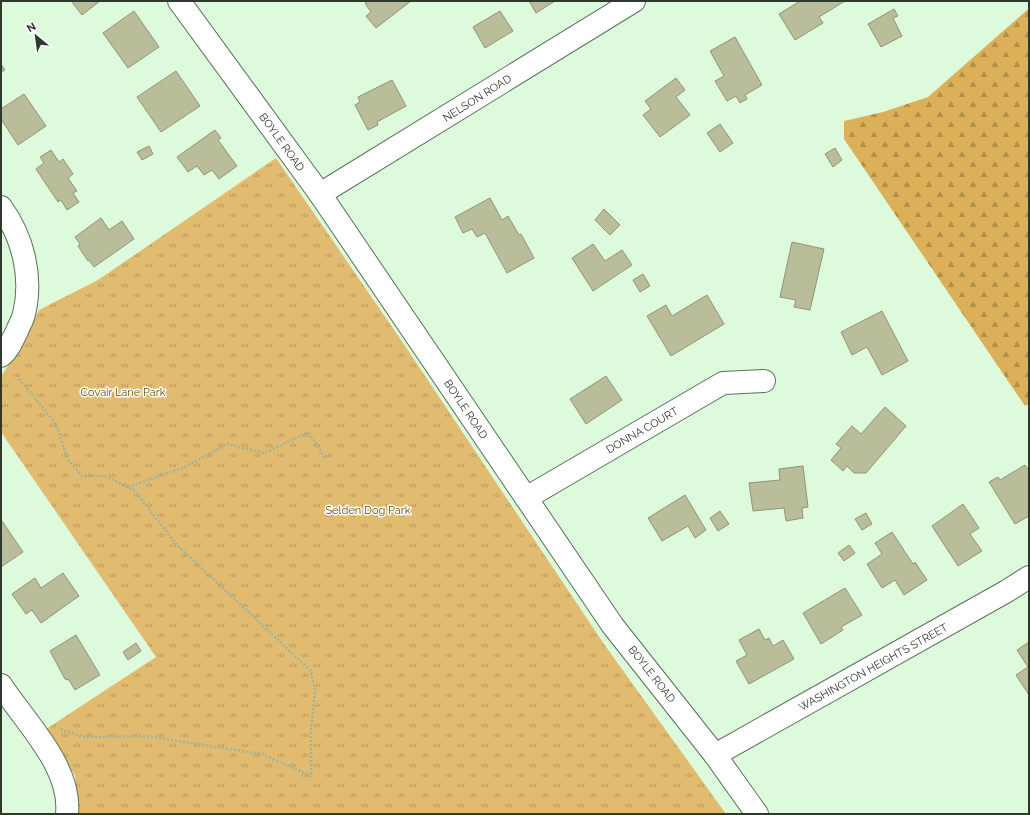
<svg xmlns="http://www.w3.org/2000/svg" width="1030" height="815" font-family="Raleway,sans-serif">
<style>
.forest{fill:url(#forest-firs)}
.park{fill:url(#park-tufts)}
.building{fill:#b9bd99;stroke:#909572}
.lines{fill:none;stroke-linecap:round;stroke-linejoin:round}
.minor-casing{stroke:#577157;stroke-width:24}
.tertiary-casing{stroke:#577157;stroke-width:24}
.path{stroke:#9eb49d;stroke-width:2.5;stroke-dasharray:2 2;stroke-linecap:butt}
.minor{stroke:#fff;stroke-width:22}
.tertiary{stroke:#fff;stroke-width:22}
.labels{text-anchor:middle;stroke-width:3;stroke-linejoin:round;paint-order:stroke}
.street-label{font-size:11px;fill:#2e392d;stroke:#fff}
.park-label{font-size:11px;fill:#6a4d06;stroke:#fff}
</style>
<defs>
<pattern id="forest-firs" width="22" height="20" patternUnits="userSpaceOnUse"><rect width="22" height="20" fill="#dcb059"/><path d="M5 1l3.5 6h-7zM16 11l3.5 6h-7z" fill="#b3904a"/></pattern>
<pattern id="park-tufts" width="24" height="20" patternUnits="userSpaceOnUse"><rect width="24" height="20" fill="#e1bb70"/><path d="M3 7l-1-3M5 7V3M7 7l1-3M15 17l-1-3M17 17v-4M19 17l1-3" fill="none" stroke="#b7995c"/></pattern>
</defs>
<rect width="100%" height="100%" fill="#defadc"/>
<path class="forest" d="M1027,10H1029V404L1025,406L844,139V121L883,112L928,97Z"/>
<path class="park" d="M276,158L399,337L604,644L726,814H77L75,775L43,731L156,657L1,432V376L17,353L39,310L98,280Z"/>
<path class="building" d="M71,1H100L82,15Z
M368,1H411L376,28L366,16L371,12L365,3Z
M529,1H555L536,13Z
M800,1H845L819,17L823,23L795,40L779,14Z
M894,9L898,16L893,18L902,36L881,47L868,24Z
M134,11L159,47L128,68L103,33Z
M500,11L513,31L485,48L473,27Z
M735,37L762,85L745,95L747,99L740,103L736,96L727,101L715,81L724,76L710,51Z
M1,64L5,70L1,72Z
M176,71L200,106L161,132L137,97Z
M676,78L685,90L676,97L690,115L660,137L643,115L651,109L645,101Z
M392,80L406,106L377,122L378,125L368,130L355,105L360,102L358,97Z
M24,94L46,126L18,145L1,119V109Z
M720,124L733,143L720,152L707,133Z
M215,130L221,138L218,140L237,166L219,179L212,170L204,175L197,166L188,172L177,157Z
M149,146L153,154L142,160L137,152Z
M835,148L842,160L833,167L825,154Z
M51,150L59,162L63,159L73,174L68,178L77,191L73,193L79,202L67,210L61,200L58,202L36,169L44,163L40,157Z
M490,198L502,220L508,216L519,235L521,234L534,258L507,273L485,233L477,237L472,229L463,233L455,217Z
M604,209L620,225L610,235L595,220Z
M101,218L109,230L122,221L134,239L94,267L89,260L88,261L78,246L80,244L75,237Z
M792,242L824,249L810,310L794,307L796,300L780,297Z
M593,244L605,261L622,250L632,265L593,291L572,258Z
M643,274L650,286L640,292L633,280Z
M707,295L724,324L671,356L647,316L666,305L672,316Z
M882,311L908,361L882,375L867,347L852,355L841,332Z
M606,376L622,400L586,424L570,399Z
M885,407L906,426L866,473H854L847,466L843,471L831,460L841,448L836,444L852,426L861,434Z
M1025,465L1029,471V516L1015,524L989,482L998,477L1000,480Z
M803,466L808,507L802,508L803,518L786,521L784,508L753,511L749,483L780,480L779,469Z
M685,495L706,530L695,538L688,526L662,541L648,518Z
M963,504L979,528L970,534L982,551L958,566L932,526Z
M720,511L729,524L718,531L710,518Z
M866,513L872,524L862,530L855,519Z
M2,521L23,552L1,567V522Z
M892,532L913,564L915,562L927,580L904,595L895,580L882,588L867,564L882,554L875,543Z
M849,545L855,553L844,561L838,553Z
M63,573L79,596L41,623L32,610L26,614L12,594L35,578L41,588Z
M845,588L862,615L841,627L843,630L821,644L803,613Z
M759,629L765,640L769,638L773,646L783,640L794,659L749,684L736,661L747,655L739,640Z
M76,635L100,675L75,690L69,680L65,679L50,651Z
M1029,642V695L1016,675L1028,667L1017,650Z
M136,643L141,651L128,660L123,652Z"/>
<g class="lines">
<g class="minor-casing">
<path id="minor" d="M320,194L634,1
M1,207C23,237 33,277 24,314C23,320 19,325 17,331C12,341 9,349 1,356
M526,498L723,383L764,381
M1,685C25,722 72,767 67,814
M715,755L1007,591L1029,577"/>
</g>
<g class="tertiary-casing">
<path id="tertiary" d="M179,1L320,194L613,626L715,755L757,814"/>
</g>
<path class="path" d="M19,379L56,424L68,460L82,476H106L135,491L177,545L311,671L315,690L311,732V776L262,754L145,736L83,737L60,729
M128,487L185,467L227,444L265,453L308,432L326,459"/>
<use href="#minor" class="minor"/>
<use href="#tertiary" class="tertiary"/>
</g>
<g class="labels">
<g class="street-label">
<text transform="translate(477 98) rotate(-32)" y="4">NELSON ROAD</text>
<text transform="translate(282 142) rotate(54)" y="4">BOYLE ROAD</text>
<text transform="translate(466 409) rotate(56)" y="4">BOYLE ROAD</text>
<text transform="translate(642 430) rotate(-30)" y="4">DONNA COURT</text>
<text transform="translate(873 667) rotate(-29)" y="4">WASHINGTON HEIGHTS STREET</text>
<text transform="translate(652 674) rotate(52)" y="4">BOYLE ROAD</text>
</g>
<g class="park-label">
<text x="123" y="396">Covair Lane Park</text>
<text x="368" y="514">Selden Dog Park</text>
</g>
</g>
<rect width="1030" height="815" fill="none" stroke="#2e392d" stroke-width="4"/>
<g transform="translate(36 36) rotate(331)" stroke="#ffffff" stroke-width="3" paint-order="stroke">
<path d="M0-3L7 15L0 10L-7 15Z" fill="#2e392d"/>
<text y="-6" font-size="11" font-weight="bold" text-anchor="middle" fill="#2e392d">N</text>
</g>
</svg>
